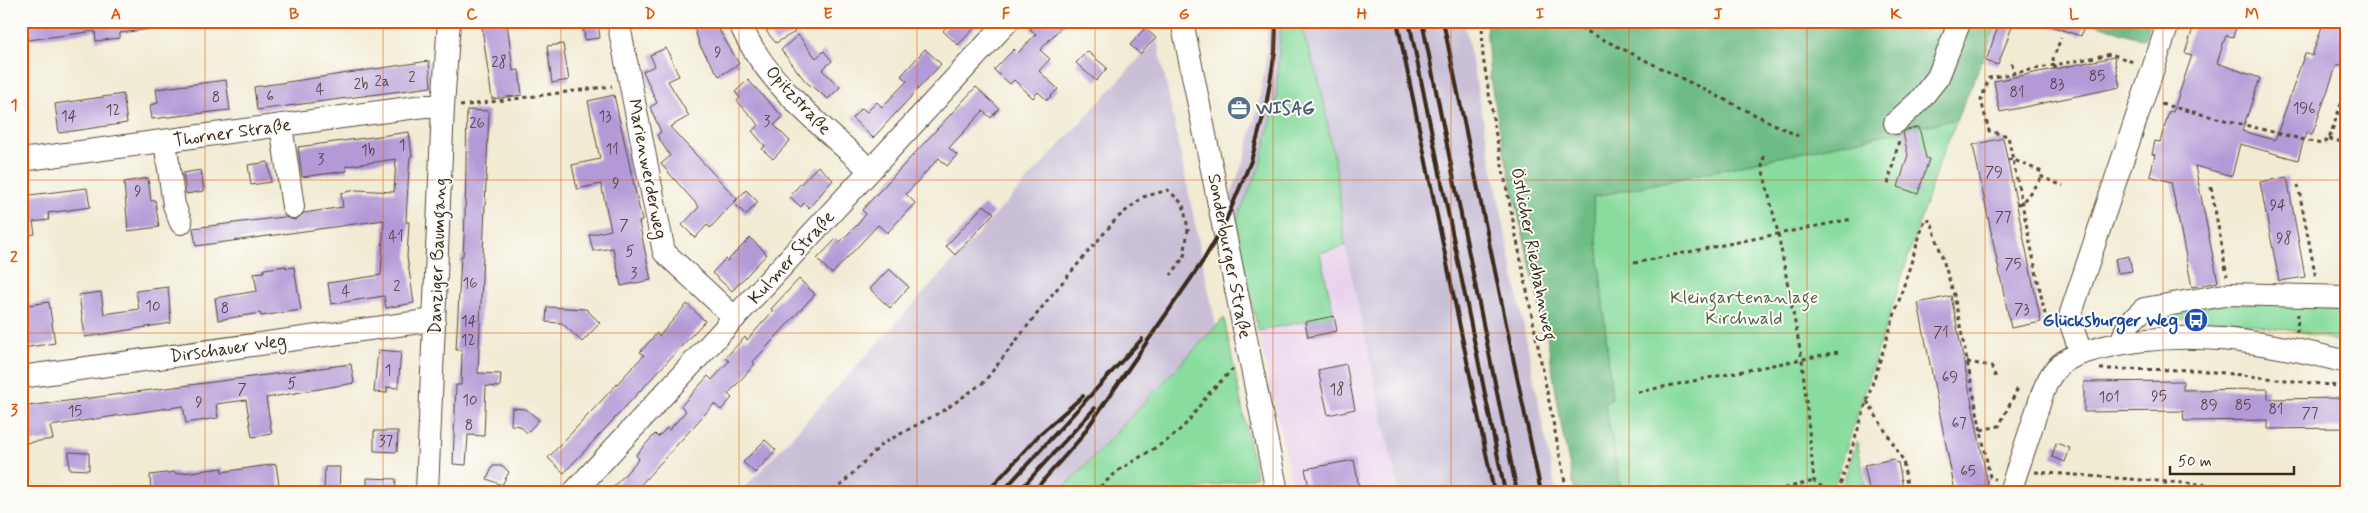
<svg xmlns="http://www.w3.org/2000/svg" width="2368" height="513" font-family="Mynerve,sans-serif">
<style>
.built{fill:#e9d2ed}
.industrial{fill:#c9bfd7}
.green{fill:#88dc9e;stroke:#62835e}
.forest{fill:#6ebc85;stroke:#547352}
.building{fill:#b39ad7}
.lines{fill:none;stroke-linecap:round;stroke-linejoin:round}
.minor-casing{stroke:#564739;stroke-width:24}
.path{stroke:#564739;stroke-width:3;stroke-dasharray:4 4;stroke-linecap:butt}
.minor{stroke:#fff;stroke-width:22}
.rail{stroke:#3b2a1e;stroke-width:4}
.grid{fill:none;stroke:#df570d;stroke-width:1;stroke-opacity:0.55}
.labels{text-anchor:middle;stroke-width:4;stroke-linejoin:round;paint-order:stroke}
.number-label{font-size:15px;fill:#59464c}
.street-label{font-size:18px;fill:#3b2a1e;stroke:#fdfcf7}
.service-label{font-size:18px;font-weight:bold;fill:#4e5e75;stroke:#fdfcf7;text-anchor:start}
.park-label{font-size:18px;fill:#525f44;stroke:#fdfcf7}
.transit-label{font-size:18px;font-weight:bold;fill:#164399;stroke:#fdfcf7;text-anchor:end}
.neatline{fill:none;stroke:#df570d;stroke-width:2}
.grid-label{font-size:16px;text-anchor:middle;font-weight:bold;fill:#df570d}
</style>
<rect width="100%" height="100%" fill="#fdfcf7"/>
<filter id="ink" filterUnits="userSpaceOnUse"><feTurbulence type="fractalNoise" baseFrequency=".02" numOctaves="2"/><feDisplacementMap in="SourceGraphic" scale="10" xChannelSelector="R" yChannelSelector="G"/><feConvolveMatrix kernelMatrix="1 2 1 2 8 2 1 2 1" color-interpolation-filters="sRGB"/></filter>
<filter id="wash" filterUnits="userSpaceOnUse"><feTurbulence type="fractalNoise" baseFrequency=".0096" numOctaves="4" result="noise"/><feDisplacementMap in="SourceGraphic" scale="20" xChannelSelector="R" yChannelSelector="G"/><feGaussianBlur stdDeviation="1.12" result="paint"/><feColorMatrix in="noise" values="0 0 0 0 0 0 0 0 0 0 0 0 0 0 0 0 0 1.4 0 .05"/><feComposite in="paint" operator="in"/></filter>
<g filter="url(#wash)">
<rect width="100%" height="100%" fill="#f1ebd3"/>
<path class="built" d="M1345,246L1399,492H1294L1258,331L1334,315L1319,253Z"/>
<path class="industrial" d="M1268,21H1281L1276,100L1260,166L1235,223L1230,198L1246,154L1259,101L1267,53Z
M1299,21H1464L1556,492H1399L1345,246L1337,173Z
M1157,39L1216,326L1062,492H741Z"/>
<path class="green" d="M1281,21H1299L1320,85L1337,173L1345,246L1320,253L1334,315L1258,331L1235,223L1260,166L1276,100Z
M1957,119L1938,165L1832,492H1622L1605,403L1612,399L1593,197Z
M2225,303L2347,304V344L2307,333L2232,321L2162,319L2154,313Z
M1224,318L1256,477L1182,492H1060Z
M1857,441L1867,492H1840Z"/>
<path class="forest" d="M1486,21H1999L1957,119L1593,197L1612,399L1605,403L1622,492H1575L1562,430L1548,342L1505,156L1490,79Z
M2086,21H2151L2145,40Z"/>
<g id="blocks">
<path class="building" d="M21,21H148L149,29L120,33V38L96,41L95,31L21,41Z
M481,21H507L513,71L519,70L522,95L492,99Z
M692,21H714L739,64L719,76L700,46Z
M784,21H787L795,32L776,43L766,31Z
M951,21H981L958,45L943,31Z
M1037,21H1067L1040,50L1050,59L1039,71L1058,89L1047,100L1038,92L1033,98L1014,80L1010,84L994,70L1014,49L1018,53L1036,34L1030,29Z
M2000,21H2014L1998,65L1986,61Z
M2045,21H2086L2081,36L2044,24Z
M2192,21H2238L2233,37L2226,35L2217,63L2260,78L2242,131L2275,140L2305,53L2312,56L2324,21H2347V56L2343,66L2337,64L2312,135L2306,132L2298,160L2240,144L2232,176L2195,166L2218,282L2192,287L2171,182L2150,176L2155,155L2152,154L2155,141L2160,142L2169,111L2173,112L2192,55L2185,53L2194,25L2192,24Z
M598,24L600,38L585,40L583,26Z
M1145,28L1156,38L1140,54L1130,45Z
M798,35L816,58L824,51L832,61L822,70L840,87L828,99L806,82L781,50Z
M563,44L569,80L552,83L547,46Z
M666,48L679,76L668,81L689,116L670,127L737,199L710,228L707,225L695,238L682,225L699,207L661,164L670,156L657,135L661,132L650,107L657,103L643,71L655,66L650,55Z
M925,49L941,64L873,138L852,118L862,108L867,112L877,102L882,107L907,81L901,76Z
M1087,51L1107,68L1096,81L1076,63Z
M2114,57L2120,87L2000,112L1994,81Z
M429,61L431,87L257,110L254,87Z
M226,80L230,110L152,119L150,105L158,103L156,89Z
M748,80L783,117L774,125L790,141L773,159L762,149L765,146L752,131L759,125L737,101L740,98L735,92Z
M976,87L999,108L991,118L983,111L949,148L957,155L947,166L939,158L906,194L915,203L887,233L878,225L832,274L817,259L836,239L840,242L858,224L866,214L862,210Z
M123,94L127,123L59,133L55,104Z
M614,95L642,221L639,222L651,280L621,286L613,248L593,251L589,235L611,230L601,184L577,189L572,165L600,159L588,101Z
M467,110L489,111L478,373L501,374L500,387L486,386L484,436L468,435L466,465L453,464L456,385H461L462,350H456L461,256H463L465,217Z
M1919,127L1926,158L1929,159L1918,194L1898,187L1908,155L1903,133L1907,130Z
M409,132L412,156L410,157L408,184L406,222H409L407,257L414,303L386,308L384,296L331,304L328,283L381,275L384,220L196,246L193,228L284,217L295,220L304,213L343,207L341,193L356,190L394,192L396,159L346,166L347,171L302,177L298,147Z
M2003,138L2041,322L2011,328L1973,145Z
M268,162L271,182L251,185L248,165Z
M818,166L833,180L809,208L804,203L801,207L789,196Z
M201,170L204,191L186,194L183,173Z
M2287,177L2305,277L2279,281L2260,182Z
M148,178L151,201L155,200L159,227L128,231L124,182Z
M87,188L90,207L48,213L49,220L33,222L35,234L21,236V193H29L30,195Z
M746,190L758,202L746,215L734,203Z
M984,205L994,213L955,255L946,246Z
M750,238L767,254L732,291L712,273L725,259L727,261Z
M2129,256L2132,271L2118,273L2115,259Z
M286,266V268L294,267L301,310L261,316L260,313L218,320L215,298L257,291L254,273L264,272V269Z
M889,269L909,287L890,308L870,289Z
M799,279L815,294L753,362L755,364L728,394L732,398L721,410L714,404L634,492H609L639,459L636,455L655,434L658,437L667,428L669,430L686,411L681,406L708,376L712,380L729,361L725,358L745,337L747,340L773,311L771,309Z
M168,287L171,323L85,337L79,295L101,292L104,314L139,309L136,291Z
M1951,296L1988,485L1955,491L1918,303Z
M49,302L55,343L23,348L21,345V306Z
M687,304L705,321L564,473L548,458L644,355L640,352L657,333L659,336Z
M547,307L586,309L600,323L582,342L562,323L546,322Z
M1334,316L1337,331L1308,337L1305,322Z
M378,350L401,352L398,388L387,387V393L374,392Z
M351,364L354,383L266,398L272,434L252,437L246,400L216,404L218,418L186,423L183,406L148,411L50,426L53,439L26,443L21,407Z
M1346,364L1355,409L1328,415L1318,370Z
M2183,381V390L2268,389V399L2347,398V428L2268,429V420L2184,421L2183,411L2084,412V382Z
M512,408L526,409L539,420L527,433L520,426L511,425Z
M374,431H398L397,452L374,451Z
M765,440L776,450L755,473L743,462Z
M2056,443L2070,448L2065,462L2052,457Z
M69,452L89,453V470L69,469Z
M1894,459L1896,463L1898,462L1904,492H1870L1864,465Z
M1354,460L1360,492H1310L1305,469Z
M276,464L280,492H151L150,475L175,472L176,474L222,468V472Z
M493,466H503L509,472L502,485L487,479Z
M325,467H340L339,492H324Z
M367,478L396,479L395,492H367Z"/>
</g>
</g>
<g filter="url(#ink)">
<use href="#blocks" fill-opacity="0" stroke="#564739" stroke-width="1"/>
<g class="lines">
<g class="minor-casing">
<path id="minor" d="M618,21L664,252L735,318
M739,21C763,81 824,128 870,170
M1182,21L1277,492
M1895,123L1920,100L1938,77L1960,21
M281,125L293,207
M165,141L174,205L181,223
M21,160L424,106H443
M2121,343L2128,324L2144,309L2230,294L2347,297
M2081,353L2071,324V313L2169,21
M21,377L434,320
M427,492L443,106L449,21
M574,492L1008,21
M2010,492C2018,467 2027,442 2035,416C2040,403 2043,386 2052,374C2063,357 2082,353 2100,348C2183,327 2266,341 2347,362"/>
</g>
<path class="path" d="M1482,21L1483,57L1495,130L1567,492
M1566,21L1798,136
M2012,63L2014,77
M2055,69L2053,59L2061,38
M2161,104L2321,144L2329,139L2347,87
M460,106L612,86
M2329,139L2347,143
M1764,156L1762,167L1778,233L1802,360L1814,481L1829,492
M2008,160L2012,159L2042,172V177L2063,186
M1888,184L1899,140
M2298,185L2316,278
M2211,187L2227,276
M2017,204L2022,203L2042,177
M1634,263L1852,219
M2053,324H2047L2008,136L1989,131L1981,100L1989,78L2111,54L2136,63
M2297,333L2298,314
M1967,362L1991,366L1997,380
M2100,369L2197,370L2347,387
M1638,392L1838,352
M1867,401L1903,460L1908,492
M1981,430L1999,426L2018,388
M2035,472L2306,492
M834,492L882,444L946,409L984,382L1050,297L1116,219L1143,197L1168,190L1183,204L1188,229L1184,257L1171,275
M1094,492L1119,470L1171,438L1187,423L1209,393L1233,369
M1769,492L1814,481
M1838,492L1925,219L1931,221L1954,295L1990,477L1995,479
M1975,492L1992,488
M2162,492L2166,482"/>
<use href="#minor" class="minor"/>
<path class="rail" d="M1397,21L1494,492
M1409,21L1505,492
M1422,21L1517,492
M1443,21L1541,492
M987,492L1039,435L1083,396
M1002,492L1142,339
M1018,492L1095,408
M1033,492L1079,440L1203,261L1224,225L1251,161L1266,106L1275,52L1276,21"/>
</g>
</g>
<path class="grid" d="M205,21V492M383,21V492M561,21V492M739,21V492M917,21V492M1095,21V492M1273,21V492M1451,21V492M1629,21V492M1807,21V492M1985,21V492M2163,21V492M21,180H2347M21,333H2347"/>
<defs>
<g id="office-disc" transform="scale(1.25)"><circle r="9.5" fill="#5c6f8a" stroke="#fdfcf7"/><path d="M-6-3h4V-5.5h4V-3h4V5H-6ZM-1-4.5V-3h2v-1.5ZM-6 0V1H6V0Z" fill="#fff"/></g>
<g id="bus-disc" transform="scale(1.25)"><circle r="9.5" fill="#1a4fb4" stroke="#fdfcf7"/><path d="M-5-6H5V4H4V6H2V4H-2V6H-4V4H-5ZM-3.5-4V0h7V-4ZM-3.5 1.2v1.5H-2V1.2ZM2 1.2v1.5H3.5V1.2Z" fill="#fff"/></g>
</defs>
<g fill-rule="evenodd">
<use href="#office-disc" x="1239" y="108"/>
<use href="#bus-disc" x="2196" y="320"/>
</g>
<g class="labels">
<g class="number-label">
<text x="718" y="57">9</text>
<text x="499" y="67">28</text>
<text x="2097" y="81">85</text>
<text x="412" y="82">2</text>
<text x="382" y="86">2a</text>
<text x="361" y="89">2b</text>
<text x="2057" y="89">83</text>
<text x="320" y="94">4</text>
<text x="2017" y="97">81</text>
<text x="270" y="101">6</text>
<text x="216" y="102">8</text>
<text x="2304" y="113">196</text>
<text x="113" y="115">12</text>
<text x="69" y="121">14</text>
<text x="605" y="121">13</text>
<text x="767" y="126">3</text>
<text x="477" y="128">26</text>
<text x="402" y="150">1</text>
<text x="612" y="154">11</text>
<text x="368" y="155">1b</text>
<text x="321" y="164">3</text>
<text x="1994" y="177">79</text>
<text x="616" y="188">9</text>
<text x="138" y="196">9</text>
<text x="2278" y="210">94</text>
<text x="2003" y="222">77</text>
<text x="624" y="230">7</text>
<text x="396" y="241">41</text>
<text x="2284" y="243">98</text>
<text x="630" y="256">5</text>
<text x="2013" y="269">75</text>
<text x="634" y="278">3</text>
<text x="470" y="288">16</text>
<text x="397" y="291">2</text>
<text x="346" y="296">4</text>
<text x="153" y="311">10</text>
<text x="225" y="313">8</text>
<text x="2022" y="314">73</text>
<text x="469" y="326">14</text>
<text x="1941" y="337">71</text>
<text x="468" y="345">12</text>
<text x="388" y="375">1</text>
<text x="1950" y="382">69</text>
<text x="292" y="388">5</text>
<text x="242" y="394">7</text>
<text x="1337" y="394">18</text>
<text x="2159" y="401">95</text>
<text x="2109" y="402">101</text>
<text x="470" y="405">10</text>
<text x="199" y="407">9</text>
<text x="2209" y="410">89</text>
<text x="2243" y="410">85</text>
<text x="2276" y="414">81</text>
<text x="75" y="416">15</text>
<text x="2310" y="418">77</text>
<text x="1959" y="428">67</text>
<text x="469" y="430">8</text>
<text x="386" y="446">37</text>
<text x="1968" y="476">65</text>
</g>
<g class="street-label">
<text transform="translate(799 100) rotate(47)" y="6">Opitzstraße</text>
<text transform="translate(232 132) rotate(-8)" y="6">Thorner Straße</text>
<text transform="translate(648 169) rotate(79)" y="6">Marienwerderweg</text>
<text transform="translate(1534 254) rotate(79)" y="6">Östlicher Riedbahnweg</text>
<text transform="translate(437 256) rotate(-88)" y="6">Danziger Baumgang</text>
<text transform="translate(1230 256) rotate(79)" y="6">Sonderburger Straße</text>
<text transform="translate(791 257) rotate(-48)" y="6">Kulmer Straße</text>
<text transform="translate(228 348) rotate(-8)" y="6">Dirschauer Weg</text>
</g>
<g class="service-label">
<text x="1256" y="114">WISAG</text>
</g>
<g class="park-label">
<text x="1744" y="303">Kleingartenanlage<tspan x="1744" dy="21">Kirchwald</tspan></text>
</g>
<g class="transit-label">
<text x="2178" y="326">Glücksburger Weg</text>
</g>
</g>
<rect width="2368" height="513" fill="none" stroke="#fdfcf7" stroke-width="55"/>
<path d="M2170 466v8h124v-8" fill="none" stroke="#3b2a1e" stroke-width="2.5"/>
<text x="2178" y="466" font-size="15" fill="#3b2a1e" stroke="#fdfcf7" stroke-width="4" paint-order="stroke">50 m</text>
<rect x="28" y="28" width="2312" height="458" class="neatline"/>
<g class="grid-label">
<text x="116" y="19">A</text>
<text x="294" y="19">B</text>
<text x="472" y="19">C</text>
<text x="650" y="19">D</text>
<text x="828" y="19">E</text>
<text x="1006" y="19">F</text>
<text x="1184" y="19">G</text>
<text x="1362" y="19">H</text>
<text x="1540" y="19">I</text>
<text x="1718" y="19">J</text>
<text x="1896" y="19">K</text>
<text x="2074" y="19">L</text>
<text x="2252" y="19">M</text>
<text x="14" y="110">1</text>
<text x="14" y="262">2</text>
<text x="14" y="415">3</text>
</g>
</svg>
